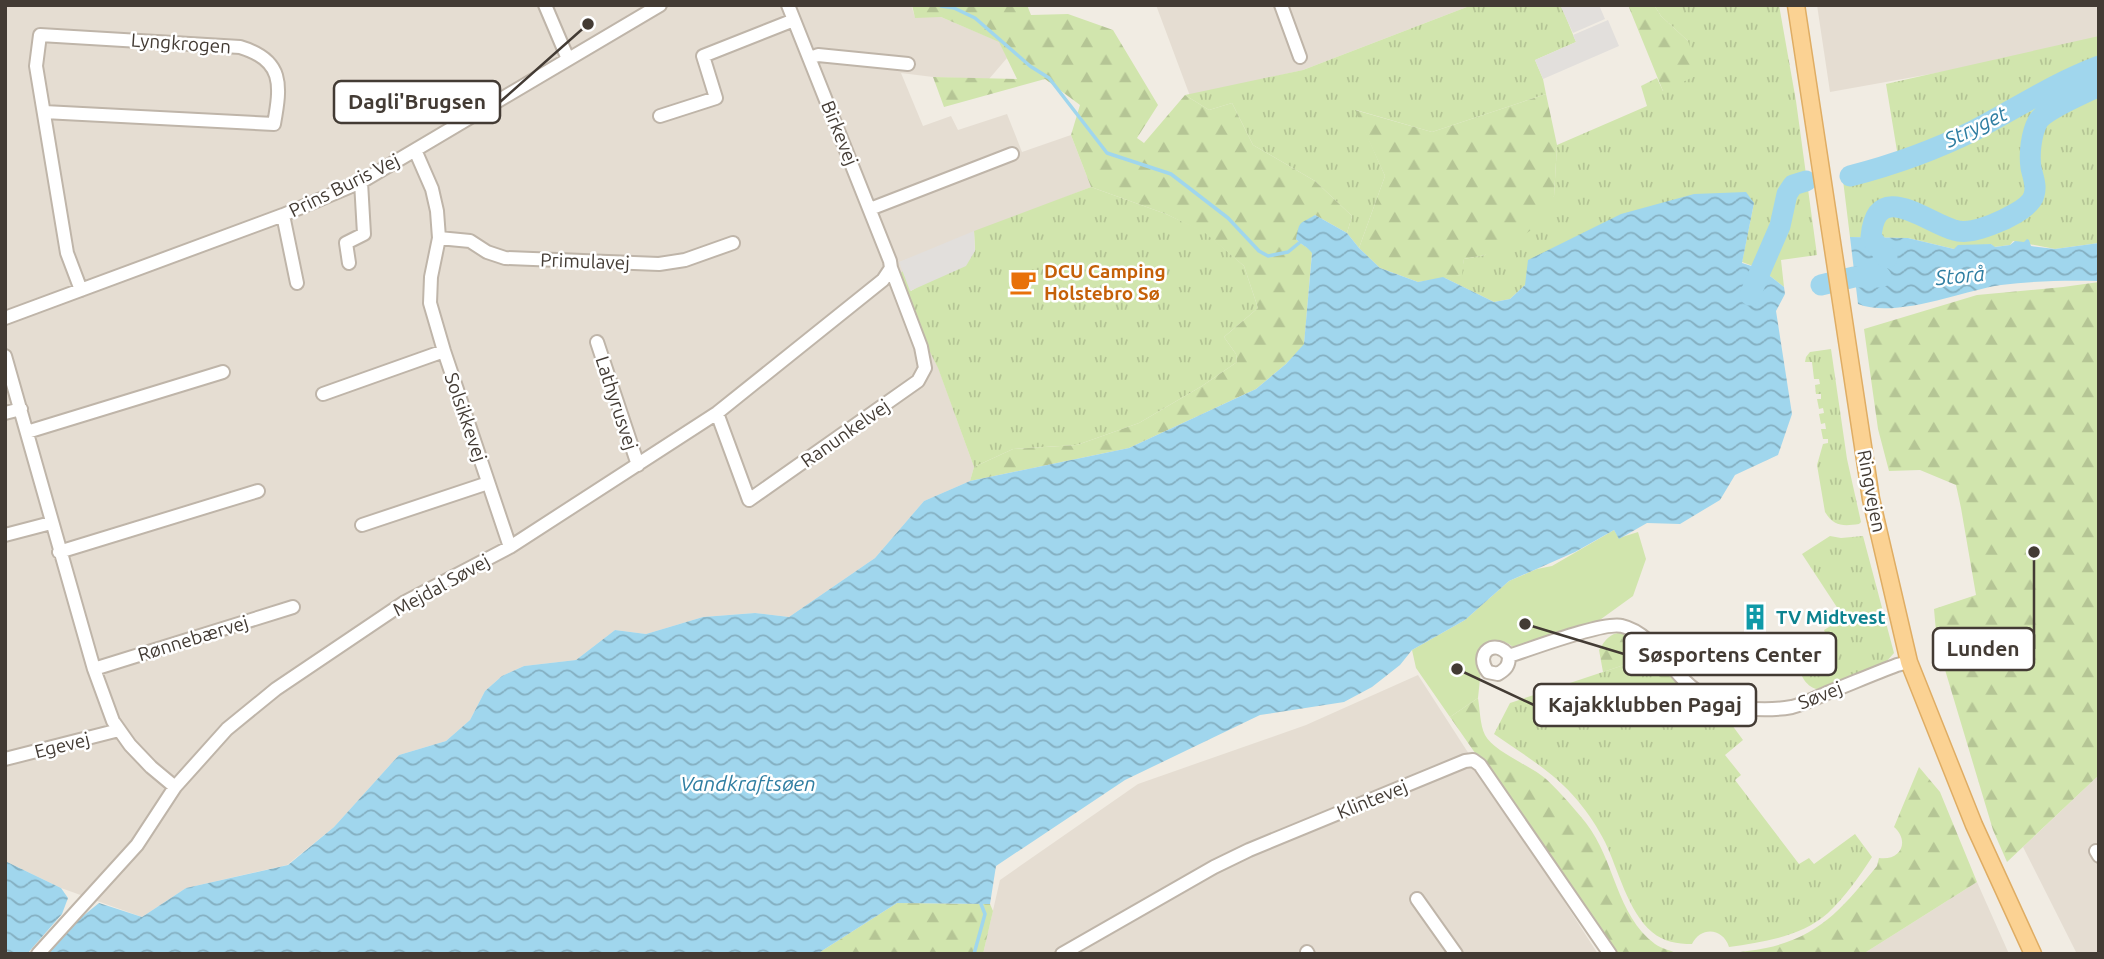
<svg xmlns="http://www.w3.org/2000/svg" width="2104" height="959" font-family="Ubuntu,sans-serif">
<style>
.residential{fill:#e5ddd2}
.grass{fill:url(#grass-tufts)}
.forest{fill:url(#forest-firs)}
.pitch{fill:#d1e5ad}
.parking{fill:#e2dfdc}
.water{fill:url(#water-waves)}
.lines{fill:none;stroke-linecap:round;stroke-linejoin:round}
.stream{stroke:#a0d6ed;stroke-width:3.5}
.river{stroke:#a0d6ed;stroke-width:21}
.minor-casing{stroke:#bfb5a9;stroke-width:16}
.major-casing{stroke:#dfad64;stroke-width:19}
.minor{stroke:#fff;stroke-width:12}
.major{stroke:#fbd293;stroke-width:16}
.labels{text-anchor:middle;stroke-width:5;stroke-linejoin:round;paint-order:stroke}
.street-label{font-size:19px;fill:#433b34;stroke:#fff}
.food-label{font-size:19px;font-weight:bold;fill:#c56008;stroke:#fff;text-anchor:start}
.culture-label{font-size:19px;font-weight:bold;fill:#0d838f;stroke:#fff;text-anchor:start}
.water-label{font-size:21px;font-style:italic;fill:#2f7ea2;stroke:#fff}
.leader{fill:none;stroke:#433b34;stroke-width:2.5}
.callout-dot{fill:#433b34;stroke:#fff;stroke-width:2.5}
.callout{fill:#fff;stroke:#433b34;stroke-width:2.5}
.callout-label{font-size:21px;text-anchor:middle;font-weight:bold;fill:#433b34}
</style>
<defs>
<pattern id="grass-tufts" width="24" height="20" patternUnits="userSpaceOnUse" patternTransform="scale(1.75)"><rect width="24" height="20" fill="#d1e5ad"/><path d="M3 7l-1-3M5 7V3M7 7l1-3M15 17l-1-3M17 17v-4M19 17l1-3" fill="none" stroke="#b5c595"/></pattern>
<pattern id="forest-firs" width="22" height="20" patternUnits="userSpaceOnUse" patternTransform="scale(1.75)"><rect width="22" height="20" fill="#d1e5ad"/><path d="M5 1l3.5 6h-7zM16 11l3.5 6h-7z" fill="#b5c595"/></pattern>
<pattern id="water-waves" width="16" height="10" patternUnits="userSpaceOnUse" patternTransform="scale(1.75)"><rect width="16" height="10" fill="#a0d6ed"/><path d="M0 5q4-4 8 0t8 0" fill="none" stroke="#84afc1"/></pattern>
</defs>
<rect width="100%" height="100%" fill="#f1ece3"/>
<path class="residential" d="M5,5H911L915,17H941L1000,42L1007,58L989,79L933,77L901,73L923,126L951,116L958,130L1007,114L1022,152L1071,135L1091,187L900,262L974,467L970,481L924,501L875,558L789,617L755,613L703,617L646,634L615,630L576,660L524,666L502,676L485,691L470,720L446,741L399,755L334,827L287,865L186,888L142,917L61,888L5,861Z
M1156,5H1472L1303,70L1190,96Z
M1817,5H2099V44L1830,92Z
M1418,675L1598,954H983L1000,880L1138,784L1306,725Z
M2099,775V954H2077L2023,847Z
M1977,882L2009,954H1863Z"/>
<path class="grass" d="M1472,5H1561L1576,42L1535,60L1543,79L1546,94L1432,132L1356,110L1385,176L1359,248L1347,233L1352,216L1315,181L1253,145L1232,103L1209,110L1185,95L1303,70Z
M1654,5H1779L1796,101L1817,255L1781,260L1784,287L1761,269L1742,262L1754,203L1525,285L1510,299L1494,302L1443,277L1461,275L1464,259L1485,255L1554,196L1557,145L1647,106L1641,86L1657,78L1663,91L1688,41L1661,16Z
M2099,36V243L2055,249L2013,241L2010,245L1994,247L1991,244L1954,249L1908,238L1850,237L1842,172L1898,157L1886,84Z
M1091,187L1166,214L1205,232L1244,266L1258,308L1224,337L1236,354L1237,362L1202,386L1139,423L1077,445L1013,449L974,467L938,368L916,324L898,275L903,271L911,291L975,251L974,231Z
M1831,349L1847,459L1861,522L1859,524C1844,526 1834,527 1825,512L1817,465L1823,444L1828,443V439H1823L1821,429H1826L1825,423L1821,424L1819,414L1824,413L1823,408L1819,409L1817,399H1821V394H1816L1815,385L1820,384L1819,379H1814L1812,362H1805L1806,357L1810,352Z
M1830,536L1841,538L1863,536L1894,653L1886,662L1817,689C1806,687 1796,671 1801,660L1830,645L1824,630L1844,618L1802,554Z
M1639,660L1690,700L1731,718L1732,725L1743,740L1725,755L1741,775L1735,780L1799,864L1809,858L1814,864L1855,834L1872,857C1859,877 1845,897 1828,913C1801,937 1763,942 1729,947C1723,928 1701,926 1692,944C1677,944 1664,942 1652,932C1628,912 1618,869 1605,842C1598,828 1588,813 1578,801C1555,773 1524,755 1494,734L1510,703Z"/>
<path class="forest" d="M912,5H1027L1031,15L1068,14L1113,30L1158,105L1137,138L1144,143L1185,95L1209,110L1232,103L1253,145L1315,181L1352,216L1347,233L1315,215L1296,239C1301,245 1307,246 1312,252L1304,345L1286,364L1256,389L1129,448L970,481L974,467L1013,449L1077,445L1139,423L1202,386L1237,362L1236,354L1224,337L1258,308L1244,266L1205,233L1166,214L1091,187L1071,135L1080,105L1045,79L944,107L933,77L1017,79L999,42L941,17L915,18Z
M1628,5H1654L1661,16L1688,41L1700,74L1663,91Z
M1546,94L1557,145L1554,196L1540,224L1514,242L1485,255L1464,259L1462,275L1418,282L1380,268L1359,248L1385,176L1355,110L1432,132Z
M2099,282V775L2007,862L1993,830L1937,643L1934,609L1976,595L1961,508L1956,485L1920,470L1889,471L1878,429L1864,329L1977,295L2063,287Z
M1622,632L1639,639L1683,684L1677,691L1639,660L1603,672L1599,650C1606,639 1609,634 1622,632Z
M1478,698C1480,710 1480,725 1485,735C1493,751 1531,766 1546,779C1560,792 1574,808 1586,823C1615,860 1616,915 1655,944C1662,949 1672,951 1680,954H1615L1450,717Z
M1919,767L1940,792L1977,882L1863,954H1729C1741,951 1754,951 1766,948C1821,936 1843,907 1877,866L1879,858C1901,861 1910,841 1894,827Z
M897,903L990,904L993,911L983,954H817Z"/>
<path class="pitch" d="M1614,530L1619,538L1638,532L1646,559L1633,596L1597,622L1515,649C1507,641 1499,639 1488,643L1481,669L1478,698L1450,717L1416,668L1412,650L1465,620L1509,581L1537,569L1552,566Z"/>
<path class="parking" d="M1599,5L1605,19L1573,33L1560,5Z
M1608,20L1619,46L1543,79L1535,60L1576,42L1573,35Z
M974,231L975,251L966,266L910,291L899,262Z"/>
<path class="water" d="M1746,192L1754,203L1742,263L1761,269L1784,287L1785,294L1776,311L1792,414L1778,455L1735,475L1720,500L1680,524L1647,523L1619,539L1614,530L1575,552L1509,581L1465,620L1412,650L1400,665L1372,687L1344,702L1260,715L1125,780L996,866L990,904L897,903L817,954H45L72,925L99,903L142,917L186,888L288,865L334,827L399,755L446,741L470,720L485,691L502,676L524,666L576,660L615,630L646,634L703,617L755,613L789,617L875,558L924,501L970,481L1129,448L1256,389L1286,364L1304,344L1312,253C1307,246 1301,245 1296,239C1300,219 1299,225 1315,215L1347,233L1359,248L1380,268L1418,282L1443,277L1494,302L1510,299L1525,285L1528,260L1621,214L1694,194Z
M1850,237L1908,238L1954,249L1958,245L1991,244L1995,247L2010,245L2015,241L2024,242L2027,239L2029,240L2031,246L2055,249L2099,243V281C2066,280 2034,281 2001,285C1961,291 1896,319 1858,304Z
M5,861L61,888L68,898L62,914L27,954H5Z"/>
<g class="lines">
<path class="stream" d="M941,6L954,8L975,18L1030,66L1049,78L1107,153L1171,174L1228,218L1259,251L1268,256L1288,252L1299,243
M974,954L985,914L981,904"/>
<path class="river" d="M1850,176C1893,165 1935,150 1975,130C2017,108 2054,83 2099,66
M1887,258L1871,237C1876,178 1925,222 1954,230C1966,234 1980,229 1991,225C2002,221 2031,208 2034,195C2037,186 2033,177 2031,168C2029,154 2031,134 2038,121C2046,109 2085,93 2099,86
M1821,285L1854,277H1881
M1750,295L1780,226L1787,194L1793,185L1806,181"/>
<g class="minor-casing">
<path id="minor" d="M545,5L568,59
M1281,5L1300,57
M810,58L818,55L908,64
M44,112L274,124C281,85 284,60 240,47L40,35L36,66L67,253L81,290
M660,116L716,98L703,56L794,20
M415,150L432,189L437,211L439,238L431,277L430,303L444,351L510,547
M870,209L1012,154
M283,215L297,283
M439,238L470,241L487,252L505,258L659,264L685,260L733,243
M349,263L346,243L364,234L361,182
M5,318L283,215L361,182L660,5
M597,342L638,465
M5,356L94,669L113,721L130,745L151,767L175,787
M323,394L444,351
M5,413L21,409
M717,413L749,500L918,381L925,368L921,347L891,268L890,261L788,5
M27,432L223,372
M362,525L488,483
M5,535L51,523
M59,552L258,491
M1509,656C1509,666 1506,669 1498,674L1488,672C1473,653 1496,637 1509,656C1531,649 1604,621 1622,626C1649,632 1667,664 1686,682C1712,708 1757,713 1792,707C1804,704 1816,698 1827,693C1850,684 1873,674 1897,665L1909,662
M94,669L293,607
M5,759L119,730
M2096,851L2099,856
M1417,899L1456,954
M1307,952L1308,954
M38,954L137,845L175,787L227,729L276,689L405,602L510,547L717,413L883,280L891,268
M1062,954L1214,867L1249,850L1465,761L1473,760L1480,765L1610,954"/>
</g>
<g class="major-casing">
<path id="major" d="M1796,5L1871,499L1909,662L1974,825L2033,954"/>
</g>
<use href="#minor" class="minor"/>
<use href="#major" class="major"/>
</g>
<defs>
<g id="cafe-bare" transform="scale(2.1)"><path d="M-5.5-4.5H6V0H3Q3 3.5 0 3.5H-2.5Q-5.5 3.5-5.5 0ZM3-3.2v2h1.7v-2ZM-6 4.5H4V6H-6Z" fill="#e8710a" stroke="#fff" stroke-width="2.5" paint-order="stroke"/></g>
<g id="building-bare" transform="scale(2.1)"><path d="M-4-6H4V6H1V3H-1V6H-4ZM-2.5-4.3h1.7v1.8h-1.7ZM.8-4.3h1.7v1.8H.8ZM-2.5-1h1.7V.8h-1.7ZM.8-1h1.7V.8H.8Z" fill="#0f9aa8" stroke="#fff" stroke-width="2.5" paint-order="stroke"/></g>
</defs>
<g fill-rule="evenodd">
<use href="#cafe-bare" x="1023" y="282"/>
<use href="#building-bare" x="1755" y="617"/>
</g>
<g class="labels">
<g class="street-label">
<text transform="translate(181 43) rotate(4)" y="7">Lyngkrogen</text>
<text transform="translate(840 133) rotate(68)" y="7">Birkevej</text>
<text transform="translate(344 185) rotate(-26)" y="7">Prins Buris Vej</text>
<text transform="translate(585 261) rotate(2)" y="7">Primulavej</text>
<text transform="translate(617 403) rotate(72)" y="7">Lathyrusvej</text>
<text transform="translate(466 417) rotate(71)" y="7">Solsikkevej</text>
<text transform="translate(845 433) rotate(-35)" y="7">Ranunkelvej</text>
<text transform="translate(1872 491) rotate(79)" y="7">Ringvejen</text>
<text transform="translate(441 585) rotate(-29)" y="7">Mejdal Søvej</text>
<text transform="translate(193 638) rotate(-17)" y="7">Rønnebærvej</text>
<text transform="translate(1820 695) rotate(-21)" y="7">Søvej</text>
<text transform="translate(62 745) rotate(-14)" y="7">Egevej</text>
<text transform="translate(1372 799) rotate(-22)" y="7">Klintevej</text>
</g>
<g class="food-label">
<text x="1044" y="278">DCU Camping<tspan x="1044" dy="22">Holstebro Sø</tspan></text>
</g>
<g class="culture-label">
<text x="1776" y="624">TV Midtvest</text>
</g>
<g class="water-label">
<text transform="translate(1976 127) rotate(-26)" y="7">Stryget</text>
<text transform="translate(1960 276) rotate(-5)" y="7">Storå</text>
<text x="748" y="791">Vandkraftsøen</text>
</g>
</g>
<path class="leader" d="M588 24L500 102M2034 552L2034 649M1525 624L1624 654M1457 669L1534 705"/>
<g class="callout-dot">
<circle cx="588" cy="24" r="7"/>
<circle cx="2034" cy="552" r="7"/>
<circle cx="1525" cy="624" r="7"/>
<circle cx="1457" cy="669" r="7"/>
</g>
<g class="callout">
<rect x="334" y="81" width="166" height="42" rx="7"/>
<rect x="1933" y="628" width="101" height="42" rx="7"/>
<rect x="1624" y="633" width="212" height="42" rx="7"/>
<rect x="1534" y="684" width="222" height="42" rx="7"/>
</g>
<g class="callout-label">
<text x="417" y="109">Dagli'Brugsen</text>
<text x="1983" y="656">Lunden</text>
<text x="1730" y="662">Søsportens Center</text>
<text x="1645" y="712">Kajakklubben Pagaj</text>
</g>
<rect width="2104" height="959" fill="none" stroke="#433b34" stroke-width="14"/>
</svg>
